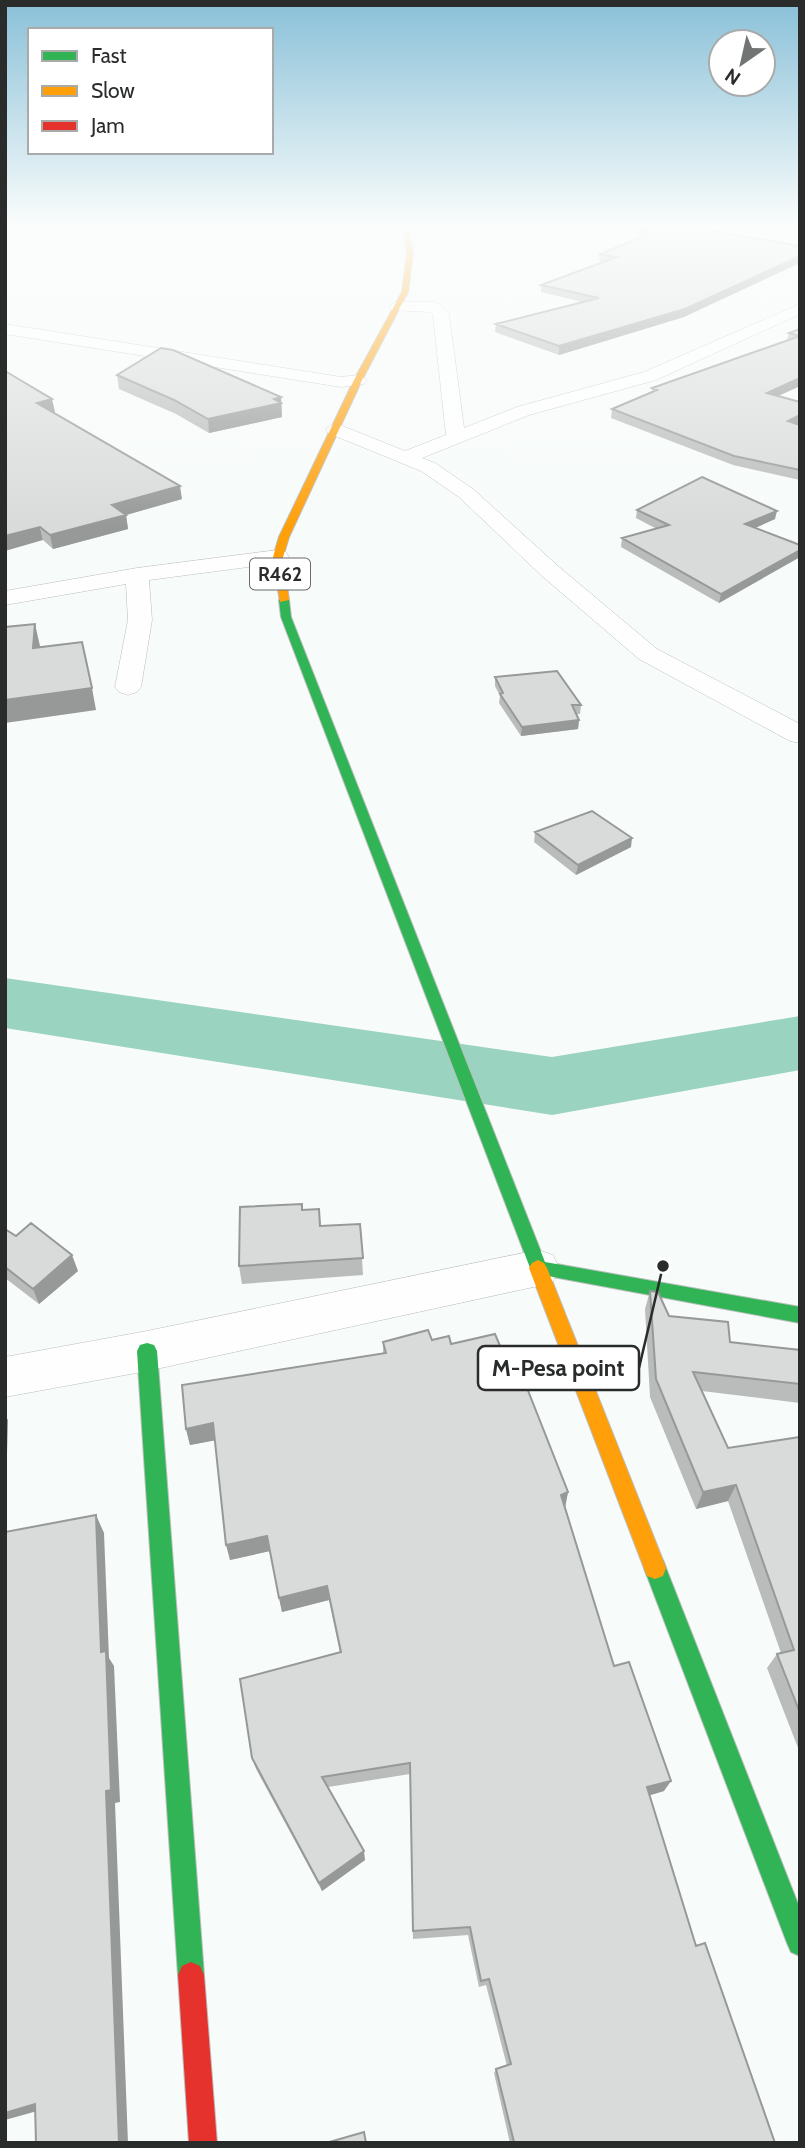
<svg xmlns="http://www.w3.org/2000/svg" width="805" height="2148" font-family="Cabin,sans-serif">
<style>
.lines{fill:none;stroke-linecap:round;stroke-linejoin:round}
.river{fill:#9ad3c0;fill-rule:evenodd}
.street-casing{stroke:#bbbebd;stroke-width:1}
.fast-casing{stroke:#bbbebd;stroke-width:2}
.slow-casing{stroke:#bbbebd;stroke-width:2}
.jam-casing{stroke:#bbbebd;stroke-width:2}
.street{fill:#fefefe;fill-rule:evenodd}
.fast{fill:#30b455;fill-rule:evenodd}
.slow{fill:#ff9f0a;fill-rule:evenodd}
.jam{fill:#e5322d;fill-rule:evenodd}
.wall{fill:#babcbb}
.shaded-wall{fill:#979998}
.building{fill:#d8dbd9;stroke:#979998;stroke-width:2}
.labels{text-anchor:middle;stroke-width:7;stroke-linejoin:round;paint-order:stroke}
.shield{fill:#fff;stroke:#696b6b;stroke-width:2}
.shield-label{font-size:19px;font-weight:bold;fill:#292c2b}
.leader{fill:none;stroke:#292c2b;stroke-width:2.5}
.callout-dot{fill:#292c2b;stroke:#fff;stroke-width:2.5}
.callout{fill:#fff;stroke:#292c2b;stroke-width:2.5}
.callout-label{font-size:23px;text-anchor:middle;font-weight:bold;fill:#292c2b}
</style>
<rect width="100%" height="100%" fill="#f7fbf9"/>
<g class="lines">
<path class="river" d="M5,978L552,1057L800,1016V1070L552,1115L5,1028Z"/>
<g class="street-casing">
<path id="street" d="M397,302H434L439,304L449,314L464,428L517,407L644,372L800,304V314L656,380L529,415L422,458L435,463L473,489L558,566L657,649L800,724V743L790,741L639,659L542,576L459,497L421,471L328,433L326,429L335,423L405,451L446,435L433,315L430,312L392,310L389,307L392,304Z
M5,324L341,377L358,375L367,380L364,384L341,387L5,334Z
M278,550L286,552L289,557L286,562L149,580L152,620L141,687L137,692L128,695L119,692L115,687L128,620L126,584L5,605V591L137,568Z
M538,1250L553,1255L559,1268L553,1281L538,1286L147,1371L5,1397V1357L147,1331Z"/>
</g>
<g class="fast-casing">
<path id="fast" d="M284,597L289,600L291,617L545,1262L800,1307V1323L532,1273L281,617L279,600Z
M147,1343L154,1345L157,1351L204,1975L200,1984L191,1988L182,1984L178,1975L137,1351L140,1345Z
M655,1557L663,1560L666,1568L800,1909V1956L791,1952L787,1943L644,1568L647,1560Z"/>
</g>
<g class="slow-casing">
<path id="slow" d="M402,226H408L413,252L408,292L362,380L289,537L283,557L289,600L280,602L273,557L279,537L354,380L402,292L407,252Z
M538,1260L544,1263L547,1268L666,1568L663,1576L655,1579L647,1576L644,1568L529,1268L532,1263Z"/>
</g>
<g class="jam-casing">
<path id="jam" d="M191,1962L200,1966L204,1975L217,2143H189L178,1975L182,1966Z"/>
</g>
<use href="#street" class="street"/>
<use href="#fast" class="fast"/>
<use href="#slow" class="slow"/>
<use href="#jam" class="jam"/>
</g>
<path class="wall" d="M627,226H685L684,317L559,355L495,332L496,324L582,302L541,292V285L603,262L599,261L600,254L642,236Z
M800,329V386L778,396L800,402V423L797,424L800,425V480L733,465L611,418L612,409L652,392V388L787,340L789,333Z
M5,371L55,412H53L182,499L126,515L128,529L53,549L43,540Z
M117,375L281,397L282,417L209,433L176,414L119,389Z
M637,510L775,519L755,528L800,545V557L719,603L621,547L622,538L657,529L636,518Z
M495,677L581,705L580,714H576L579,720L578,729L521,736L499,703L500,696L495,686Z
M535,832L631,847L576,875L534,842Z
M302,1204L303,1210L319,1209L321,1226L360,1224L363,1275L242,1284L239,1266Z
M5,1229L78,1271L39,1304L5,1278Z
M650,1291L669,1316L730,1342L800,1350V1403L702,1391L728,1448L800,1437V1753L767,1668L777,1654L781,1653L728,1501L696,1509L650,1397L645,1309Z
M432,1340L503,1353L568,1492L565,1507L614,1666L664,1791L649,1795L696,1946L775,2143H510L494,2073L496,2069L507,2066L486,1985L479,1987L468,1935L413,1939L410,1774L328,1787L365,1860L322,1891L256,1769L252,1758L340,1653L329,1600L282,1612L270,1551L230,1560L215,1440L190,1445L186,1429L383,1353V1342Z"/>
<path class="shaded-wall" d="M800,256V263L684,317L559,355V346Z
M800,378V386L765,402L767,393Z
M281,397L282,417L209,433L208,419Z
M52,399L55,412L40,416L37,403Z
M800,415V423L786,430L788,421Z
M180,486L182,499L126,515L128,529L53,549L50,535L112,505Z
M777,511L775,519L744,533L745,524Z
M40,527L43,540L5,551V536Z
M800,550V557L719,603L721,594Z
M35,624L40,646L39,670L33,648Z
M92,688L96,710L5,723V700Z
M579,720L578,729L521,736L522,727Z
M632,838L631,847L576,875L578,865Z
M72,1255L78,1271L39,1304L33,1289Z
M5,1415L8,1420L6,1488L5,1487Z
M213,1423L217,1440L190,1445L186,1429Z
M736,1485L728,1501L696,1509L703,1492Z
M568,1492L565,1508L561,1495Z
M96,1515L104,1533L109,1658L114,1666L120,1802L115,1803L128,2143H119Z
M267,1536L270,1551L230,1560L226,1545Z
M327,1586L329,1600L282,1612L279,1598Z
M671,1781L664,1791L641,1798L647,1787Z
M364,1851L365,1860L322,1891L319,1883Z
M35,2104L48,2108L5,2120V2113Z"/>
<path class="building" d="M637,226H685L800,246V256L685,309L559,346L496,324L599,298L541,285L617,257L600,254L649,234Z
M800,329V378L767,393L800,402V415L788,421L800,425V470L734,456L612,409L657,390L652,388L800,336L789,333Z
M161,348L173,350L281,397L274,399L281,403L208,419L174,400L117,375Z
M5,371L52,399L37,403L180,486L112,505L126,515L50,535L40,527L5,536Z
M702,477L777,511L745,524L800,545V550L721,594L622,538L669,525L637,510Z
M35,624L33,648L82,642L92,688L5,700V627Z
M557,671L581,705H572L579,720L522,727L500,694L503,693L495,677Z
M592,811L632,838L578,865L535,832Z
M302,1204V1210L319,1209L320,1226L360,1224L363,1258L239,1266L240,1207Z
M31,1223L72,1255L33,1289L5,1267V1229L16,1236Z
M650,1291L658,1292L669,1316L728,1322L730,1342L800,1350V1384L693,1372L728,1448L800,1437V1713L777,1654L794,1650L736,1485L703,1492L656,1379Z
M428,1330L432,1340L449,1336L451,1344L495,1334L503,1353L512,1350L568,1492L561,1495L614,1666L629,1662L671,1781L647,1787L696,1946L705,1943L775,2143H511L514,2142L496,2069L511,2064L489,1979L481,1981L470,1927L413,1931L410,1763L322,1777L364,1851L319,1883L252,1758L240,1679L341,1652L327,1586L279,1598L267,1536L226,1545L213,1423L186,1429L182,1385L386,1353L383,1342Z
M96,1515L101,1652L106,1651L111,1790L106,1791L119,2143H36L35,2104L5,2113V1532Z
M364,2132L366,2143H326Z"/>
<linearGradient id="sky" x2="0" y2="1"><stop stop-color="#89c0d8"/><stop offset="0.43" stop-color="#fbfdfc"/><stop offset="1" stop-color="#fbfdfc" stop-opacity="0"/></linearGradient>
<rect width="805" height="526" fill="url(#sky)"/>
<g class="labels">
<rect class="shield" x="250" y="558.5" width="60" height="31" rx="5"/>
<g class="shield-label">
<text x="280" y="581">R462</text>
</g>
</g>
<path class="leader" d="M663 1266L639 1368"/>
<circle class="callout-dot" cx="663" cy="1266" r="7"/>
<rect class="callout" x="478" y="1346" width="161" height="44" rx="7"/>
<g class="callout-label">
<text x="558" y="1376">M-Pesa point</text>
</g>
<rect width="805" height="2148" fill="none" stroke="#292c2b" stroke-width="14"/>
<rect x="28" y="28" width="245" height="126" fill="#ffffff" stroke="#a9abaa" stroke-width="2"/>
<rect x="42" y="51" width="35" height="10" fill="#30b455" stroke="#a9abaa" stroke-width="2"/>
<text x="91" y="63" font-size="21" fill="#292c2b">Fast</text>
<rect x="42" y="86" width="35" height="10" fill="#ff9f0a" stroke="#a9abaa" stroke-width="2"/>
<text x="91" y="98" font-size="21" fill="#292c2b">Slow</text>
<rect x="42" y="121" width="35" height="10" fill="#e5322d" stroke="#a9abaa" stroke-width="2"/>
<text x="91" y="133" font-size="21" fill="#292c2b">Jam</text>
<g transform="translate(742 63) rotate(214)"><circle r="33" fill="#ffffff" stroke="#a9abaa" stroke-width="2"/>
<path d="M0-5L12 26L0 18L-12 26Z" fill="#717473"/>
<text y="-10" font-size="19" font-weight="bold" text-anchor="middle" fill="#292c2b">N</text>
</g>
</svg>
